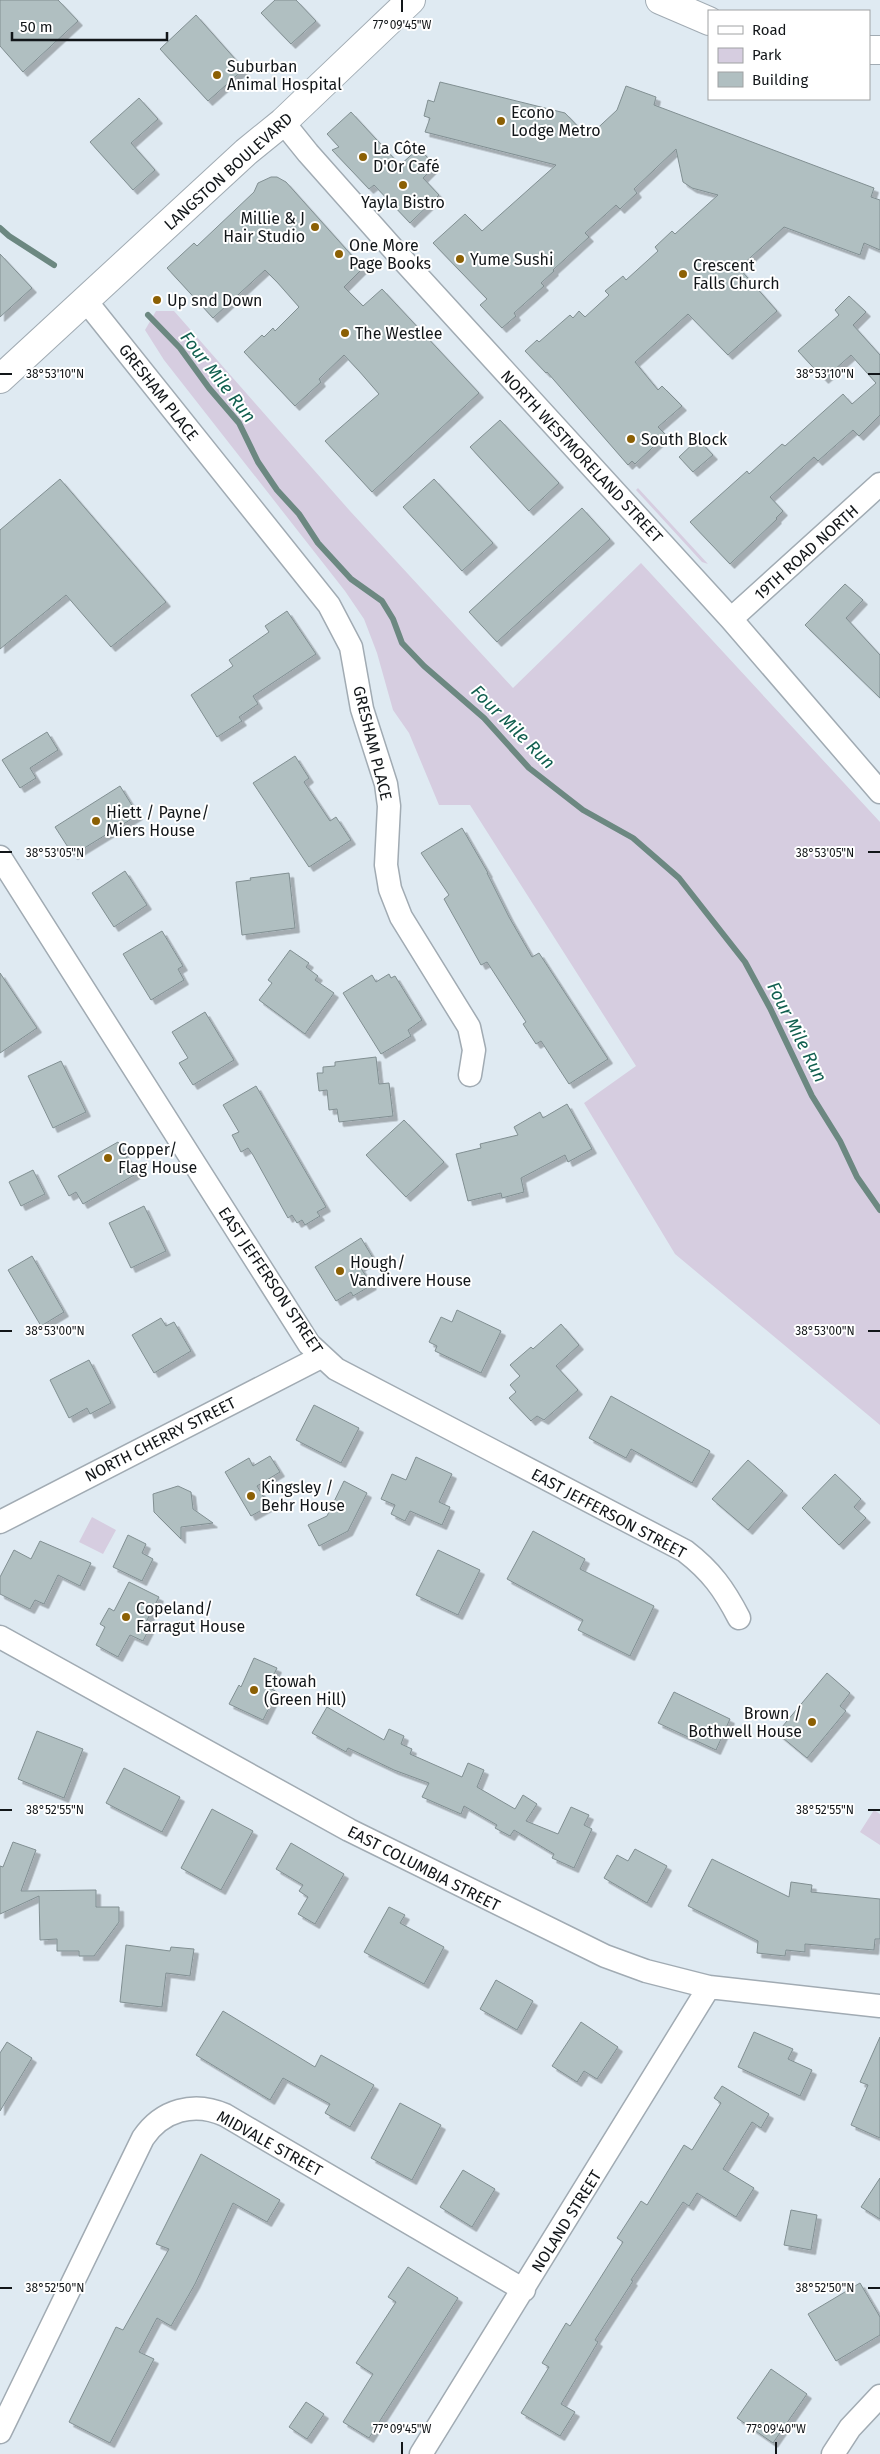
<svg xmlns="http://www.w3.org/2000/svg" width="880" height="2454" font-family="'Fira Sans',sans-serif">
<style>
.green{fill:#d6cde0}
.lines{fill:none;stroke-linecap:round;stroke-linejoin:round}
.stream{stroke:#6c8881;stroke-width:6}
.building{fill:#b0bfc1;stroke:#818f92;filter:url(#shadow)}
.minor-casing{stroke:#a1abb3;stroke-width:25}
.major-casing{stroke:#a1abb3;stroke-width:30}
.minor{stroke:#fff;stroke-width:22}
.major{stroke:#fff;stroke-width:28}
.ticks{fill:none;stroke:#121619;stroke-width:2}
.poi-dot{fill:#8c6004;stroke:#fff;stroke-width:2}
.labels{text-anchor:middle;stroke-width:4;stroke-linejoin:round;paint-order:stroke}
.poi-label{font-size:16px;fill:#121619;stroke:#fff;text-anchor:start}
.street-label{font-size:16px;fill:#121619;stroke:#fff}
.water-label{font-size:18px;font-style:italic;fill:#115f4f;stroke:#fff}
.ticks-label{font-size:12px;text-anchor:middle;fill:#121619;stroke:#fff;stroke-width:4;stroke-linejoin:round;paint-order:stroke}
</style>
<defs>
<filter id="shadow"><feDropShadow dx="4.5" dy="4.5" stdDeviation="0" flood-color="#0004"/></filter>
</defs>
<rect width="100%" height="100%" fill="#dfeaf2"/>
<path class="green" d="M156,311H174L350,511L513,688L641,563L880,822V1425L675,1254L584,1103L636,1066L470,805H439L409,733L393,710L377,653L364,619L345,591L164,360L145,330Z
M638,488L708,564L702,562L636,490Z
M92,1517L116,1530L103,1554L79,1542Z
M874,1810L880,1814V1845L860,1832Z"/>
<g class="lines">
<path class="stream" d="M0,228L9,236L54,265
M148,315L180,348L209,388L239,423L258,462L277,490L299,514L318,543L351,579L382,601L393,619L402,643L424,666L484,718L529,768L583,810L633,838L679,878L745,962L770,1008L812,1096L840,1141L857,1177L880,1210"/>
</g>
<path class="building" d="M0,0H58L78,21L23,72L0,46Z
M275,0H296L316,21L291,44L261,13Z
M196,15L244,69L208,101L160,49Z
M440,82L565,113L588,137L617,110L626,86L656,97L654,105L874,188L871,197L880,200V250L864,243L860,255L784,227L739,268L777,311L728,355L688,314L635,362L658,390L662,386L682,406L658,427L666,435L635,464L632,461L628,465L547,372L546,373L525,351L537,340L539,342L570,315L573,318L579,311L585,317L609,295L605,291L623,276L626,280L658,251L655,247L672,231L675,234L718,195L692,188L683,182L676,149L634,189L637,193L620,209L616,205L585,233L589,237L553,270L554,271L541,283L544,286L514,313L516,316L502,328L480,305L487,299L433,243L465,214L482,231L556,165L425,132L430,118L424,116L428,100L434,102Z
M139,98L158,119L131,143L155,170L133,190L90,142Z
M351,112L400,165L419,148L435,166L423,178L439,195L410,223L374,185L369,189L332,150L339,147L327,134Z
M271,177H277L286,182L363,268L344,287L363,306L382,289L479,393L372,492L325,441L379,394L359,371L344,355L319,379L321,382L295,406L244,352L262,335L264,337L273,328L275,331L299,307L277,282L265,270L213,318L167,268L194,243L197,246L254,192L258,183Z
M0,254L32,288L0,317Z
M849,296L866,312L853,325L880,355V415L859,436L853,430L818,461L814,457L770,497L783,511L776,518L777,519L730,564L690,522L747,471L749,474L782,444L785,446L843,394L852,404L876,383L851,355L824,379L798,351L839,315L835,310Z
M500,420L559,483L529,511L470,447Z
M698,439L713,455L693,472L679,457Z
M60,479L166,602L111,647L66,595L0,649V530Z
M434,479L493,543L462,571L403,507Z
M582,508L610,539L497,642L469,612Z
M845,584L863,600L846,618L880,655V698L805,625Z
M287,611L316,654L253,696L258,704L239,717L242,721L217,737L191,695L233,666L229,660L269,632L265,626Z
M47,732L58,750L30,768L36,778L20,788L2,760Z
M295,756L309,778L304,782L330,821L336,817L351,840L309,867L253,783Z
M120,786L138,815L73,855L55,827Z
M462,828L488,873H487L509,917L532,957L539,953L608,1059L569,1084L541,1041L536,1044L523,1024L526,1022L487,962L481,965L444,899L449,895L421,853Z
M125,871L147,905L114,927L92,893Z
M289,873L295,928L242,935L236,882L251,880L250,878Z
M162,931L183,966L178,969L184,980L151,1000L123,954Z
M290,950L309,963L306,967L318,976L315,980L334,993L305,1034L259,1000L272,983L268,980Z
M0,973L37,1028L0,1053Z
M389,974L391,978L395,976L422,1020L408,1030L411,1036L381,1054L343,993L372,975L376,982Z
M205,1012L234,1060L193,1085L179,1063L188,1058L172,1032Z
M376,1057L379,1084L389,1083L393,1116L339,1122L337,1109L329,1110L327,1090L319,1091L317,1073H323V1067L335,1066V1062Z
M61,1061L86,1112L53,1128L28,1076Z
M256,1086L326,1207L317,1212L320,1216L305,1225L302,1220L297,1223L292,1215L288,1218L253,1155L248,1148L241,1152L232,1135L239,1132L223,1105Z
M567,1104L592,1149L568,1162L565,1155L521,1178L524,1192L502,1198L501,1193L468,1201L456,1154L481,1148L480,1144L518,1135L514,1127L540,1112L543,1118Z
M404,1120L444,1162L406,1197L366,1155Z
M118,1142L136,1174L83,1204L76,1192L69,1196L58,1176Z
M33,1170L45,1194L21,1206L9,1182Z
M144,1206L166,1251L131,1268L109,1223Z
M361,1238L373,1258L360,1267L372,1285L353,1296L351,1292L336,1301L315,1267Z
M32,1256L64,1312L41,1326L8,1270Z
M457,1310L501,1331L481,1373L435,1351L437,1346L429,1342L441,1317L452,1322Z
M161,1318L166,1326L174,1322L191,1351L154,1373L132,1335Z
M561,1324L579,1345L556,1366L578,1390L544,1420L537,1416L531,1421L509,1398L516,1392L510,1385L520,1376L510,1365L531,1347L533,1349Z
M89,1360L111,1403L90,1414L87,1408L69,1418L50,1380Z
M611,1396L710,1451L692,1483L631,1449L626,1458L589,1438Z
M314,1405L359,1428L341,1463L296,1440Z
M270,1456L280,1472L257,1486L269,1506L251,1516L225,1472L249,1458L253,1466Z
M416,1457L452,1474L439,1502L450,1507L442,1525L410,1511L405,1521L391,1514L395,1505L381,1499L392,1474L406,1480Z
M748,1460L783,1491L748,1530L712,1499Z
M835,1474L861,1499L854,1507L866,1518L839,1545L802,1508Z
M344,1481L367,1493L348,1531L319,1546L308,1525L327,1516Z
M178,1486L191,1492L193,1509L213,1523L181,1527V1539L154,1512L153,1494Z
M533,1531L585,1559L580,1569L654,1606L630,1656L578,1630L583,1620L507,1579Z
M128,1535L146,1544L142,1553L153,1559L142,1581L113,1567Z
M40,1541L91,1563L80,1586L58,1575L44,1604L35,1600L30,1609L0,1594V1577L14,1550L31,1559Z
M438,1550L480,1570L458,1615L416,1595Z
M129,1582L159,1597L145,1624L150,1627L143,1641L130,1635L118,1657L96,1645L105,1627L100,1624L109,1608L114,1611Z
M254,1658L277,1668L268,1687L277,1692L263,1720L229,1704L239,1685L241,1687Z
M827,1673L850,1693L840,1706L846,1711L807,1758L777,1733Z
M674,1692L730,1719L716,1750L658,1723Z
M327,1707L384,1740L389,1729L404,1736L401,1744L412,1749L410,1754L462,1777L468,1763L484,1770L477,1787L515,1809L523,1795L537,1804L526,1821L558,1834L571,1807L589,1815L584,1825L592,1829L574,1868L552,1858L554,1854L514,1830L510,1836L495,1828L497,1825L464,1806L461,1814L422,1797L429,1783L394,1770L348,1748L346,1752L312,1733Z
M37,1731L83,1749L64,1798L18,1779Z
M124,1768L180,1797L162,1832L106,1803Z
M212,1809L253,1831L221,1890L181,1868Z
M13,1842L36,1850L21,1891L96,1890V1907H119V1922L94,1956H79V1951H57V1939L40,1940L39,1896L0,1914V1866L3,1867Z
M291,1843L344,1874L315,1924L298,1914L308,1897L299,1891L303,1885L276,1869Z
M635,1849L667,1866L647,1903L604,1878L617,1855L628,1861Z
M712,1859L789,1897L791,1882L812,1885L811,1892L880,1899V1939H875L874,1950L805,1944V1952L786,1950L785,1956L757,1953L758,1941L688,1906Z
M389,1907L405,1915L400,1923L444,1947L424,1984L364,1952Z
M126,1945L170,1951L171,1947L194,1949L190,1976L166,1973L162,2007L120,2002Z
M496,1980L533,2001L517,2030L480,2009Z
M223,2011L315,2067L321,2055L374,2085L350,2127L325,2113L330,2104L283,2078L270,2100L196,2055Z
M581,2022L618,2047L597,2079L584,2071L577,2082L552,2066Z
M754,2032L793,2049L788,2059L812,2070L800,2096L738,2067Z
M880,2037V2138L851,2125L868,2085L860,2082Z
M7,2042L32,2058L0,2111V2053Z
M722,2086L769,2114L761,2128L752,2122L723,2169L754,2188L736,2217L697,2193L689,2206L683,2202L631,2280L633,2281L595,2340L598,2342L561,2404L575,2412L560,2436L521,2413L549,2367L542,2363L566,2323L570,2326L623,2242L617,2238L641,2201L647,2205L684,2145L692,2150L721,2103L714,2098Z
M400,2103L441,2125L412,2180L371,2158Z
M201,2154L280,2200L267,2222L233,2203L195,2284L171,2326L157,2318L139,2352L154,2359L110,2443L69,2422L116,2327L123,2330L169,2249L156,2244Z
M463,2170L495,2189L472,2227L440,2207Z
M880,2178V2219L861,2207Z
M791,2210L817,2215L811,2250L784,2245Z
M408,2267L458,2298L369,2438L343,2422L373,2374L356,2363L396,2302L388,2297Z
M860,2283L880,2317V2335L836,2361L808,2314Z
M771,2369L807,2394L773,2443L737,2418Z
M306,2402L324,2414L307,2439L289,2427Z"/>
<g class="lines">
<g class="minor-casing">
<path id="minor" d="M283,122L308,153L403,260L731,619L880,792
M86,301L329,605L351,647L362,709L386,784L389,806L386,865L390,889L401,917L469,1027L474,1050L470,1075
M731,619L880,484
M0,857L309,1344L336,1369L685,1551C711,1571 724,1589 739,1618
M0,1522L321,1357
M0,1637L349,1830L605,1956L646,1971L709,1987L880,2006
M0,2432L143,2138C162,2110 194,2101 225,2115L524,2290
M421,2454L709,1987
M833,2454L850,2428L880,2396"/>
</g>
<g class="major-casing">
<path id="major" d="M660,0L709,21
M869,50H880
M0,379L246,152L283,122L411,0"/>
</g>
<use href="#minor" class="minor"/>
<use href="#major" class="major"/>
</g>
<path class="ticks" d="M402,0V12M0,374H12M868,374H880M0,852H12M868,852H880M0,1331H12M868,1331H880M0,1810H12M868,1810H880M0,2288H12M868,2288H880M402,2442V2454M776,2442V2454"/>
<g class="poi-dot">
<circle cx="217" cy="75" r="5"/>
<circle cx="501" cy="121" r="5"/>
<circle cx="363" cy="157" r="5"/>
<circle cx="403" cy="185" r="5"/>
<circle cx="315" cy="227" r="5"/>
<circle cx="339" cy="254" r="5"/>
<circle cx="460" cy="259" r="5"/>
<circle cx="683" cy="274" r="5"/>
<circle cx="157" cy="300" r="5"/>
<circle cx="345" cy="333" r="5"/>
<circle cx="631" cy="439" r="5"/>
<circle cx="96" cy="821" r="5"/>
<circle cx="108" cy="1158" r="5"/>
<circle cx="340" cy="1271" r="5"/>
<circle cx="251" cy="1496" r="5"/>
<circle cx="126" cy="1617" r="5"/>
<circle cx="254" cy="1690" r="5"/>
<circle cx="812" cy="1722" r="5"/>
</g>
<g class="labels">
<g class="poi-label">
<text x="227" y="72">Suburban<tspan x="227" dy="18">Animal Hospital</tspan></text>
<text x="511" y="118">Econo<tspan x="511" dy="18">Lodge Metro</tspan></text>
<text x="373" y="154">La Côte<tspan x="373" dy="18">D'Or Café</tspan></text>
<text x="403" y="208" text-anchor="middle">Yayla Bistro</text>
<text x="305" y="224" text-anchor="end">Millie &amp; J<tspan x="305" dy="18">Hair Studio</tspan></text>
<text x="349" y="251">One More<tspan x="349" dy="18">Page Books</tspan></text>
<text x="470" y="265">Yume Sushi</text>
<text x="693" y="271">Crescent<tspan x="693" dy="18">Falls Church</tspan></text>
<text x="167" y="306">Up snd Down</text>
<text x="355" y="339">The Westlee</text>
<text x="641" y="445">South Block</text>
<text x="106" y="818">Hiett / Payne/<tspan x="106" dy="18">Miers House</tspan></text>
<text x="118" y="1155">Copper/<tspan x="118" dy="18">Flag House</tspan></text>
<text x="350" y="1268">Hough/<tspan x="350" dy="18">Vandivere House</tspan></text>
<text x="261" y="1493">Kingsley /<tspan x="261" dy="18">Behr House</tspan></text>
<text x="136" y="1614">Copeland/<tspan x="136" dy="18">Farragut House</tspan></text>
<text x="264" y="1687">Etowah<tspan x="264" dy="18">(Green Hill)</tspan></text>
<text x="802" y="1719" text-anchor="end">Brown /<tspan x="802" dy="18">Bothwell House</tspan></text>
</g>
<g class="street-label">
<text transform="translate(228 171) rotate(-42)" y="6">LANGSTON BOULEVARD</text>
<text transform="translate(159 392) rotate(52)" y="6">GRESHAM PLACE</text>
<text transform="translate(582 456) rotate(47)" y="6">NORTH WESTMORELAND STREET</text>
<text transform="translate(806 552) rotate(-42)" y="6">19TH ROAD NORTH</text>
<text transform="translate(373 743) rotate(76)" y="6">GRESHAM PLACE</text>
<text transform="translate(271 1280) rotate(56)" y="6">EAST JEFFERSON STREET</text>
<text transform="translate(160 1439) rotate(-27)" y="6">NORTH CHERRY STREET</text>
<text transform="translate(609 1513) rotate(28)" y="6">EAST JEFFERSON STREET</text>
<text transform="translate(424 1868) rotate(27)" y="6">EAST COLUMBIA STREET</text>
<text transform="translate(270 2143) rotate(29)" y="6">MIDVALE STREET</text>
<text transform="translate(566 2221) rotate(-58)" y="6">NOLAND STREET</text>
</g>
<g class="water-label">
<text transform="translate(218 377) rotate(52)" y="6">Four Mile Run</text>
<text transform="translate(513 727) rotate(45)" y="6">Four Mile Run</text>
<text transform="translate(797 1032) rotate(63)" y="6">Four Mile Run</text>
</g>
</g>
<g class="ticks-label">
<text x="402" y="29">77°09'45"W</text>
<text x="55" y="378">38°53'10"N</text>
<text x="825" y="378">38°53'10"N</text>
<text x="55" y="857">38°53'05"N</text>
<text x="825" y="857">38°53'05"N</text>
<text x="55" y="1335">38°53'00"N</text>
<text x="825" y="1335">38°53'00"N</text>
<text x="55" y="1814">38°52'55"N</text>
<text x="825" y="1814">38°52'55"N</text>
<text x="55" y="2292">38°52'50"N</text>
<text x="825" y="2292">38°52'50"N</text>
<text x="402" y="2433">77°09'45"W</text>
<text x="776" y="2433">77°09'40"W</text>
</g>
<rect x="708" y="10" width="162" height="90" fill="#ffffff" stroke="#a0a2a3"/>
<rect x="718" y="26" width="25" height="8" fill="#ffffff" stroke="#a0a2a3"/>
<text x="752" y="35" font-size="15" fill="#121619">Road</text>
<rect x="718" y="48" width="25" height="15" fill="#d6cde0" stroke="#a0a2a3"/>
<text x="752" y="60" font-size="15" fill="#121619">Park</text>
<rect x="718" y="72" width="25" height="15" fill="#b0bfc1" stroke="#a0a2a3"/>
<text x="752" y="85" font-size="15" fill="#121619">Building</text>
<path d="M12 32v8h155v-8" fill="none" stroke="#121619" stroke-width="2.5"/>
<text x="20" y="32" font-size="15" fill="#121619" stroke="#ffffff" stroke-width="4" paint-order="stroke">50 m</text>
</svg>
